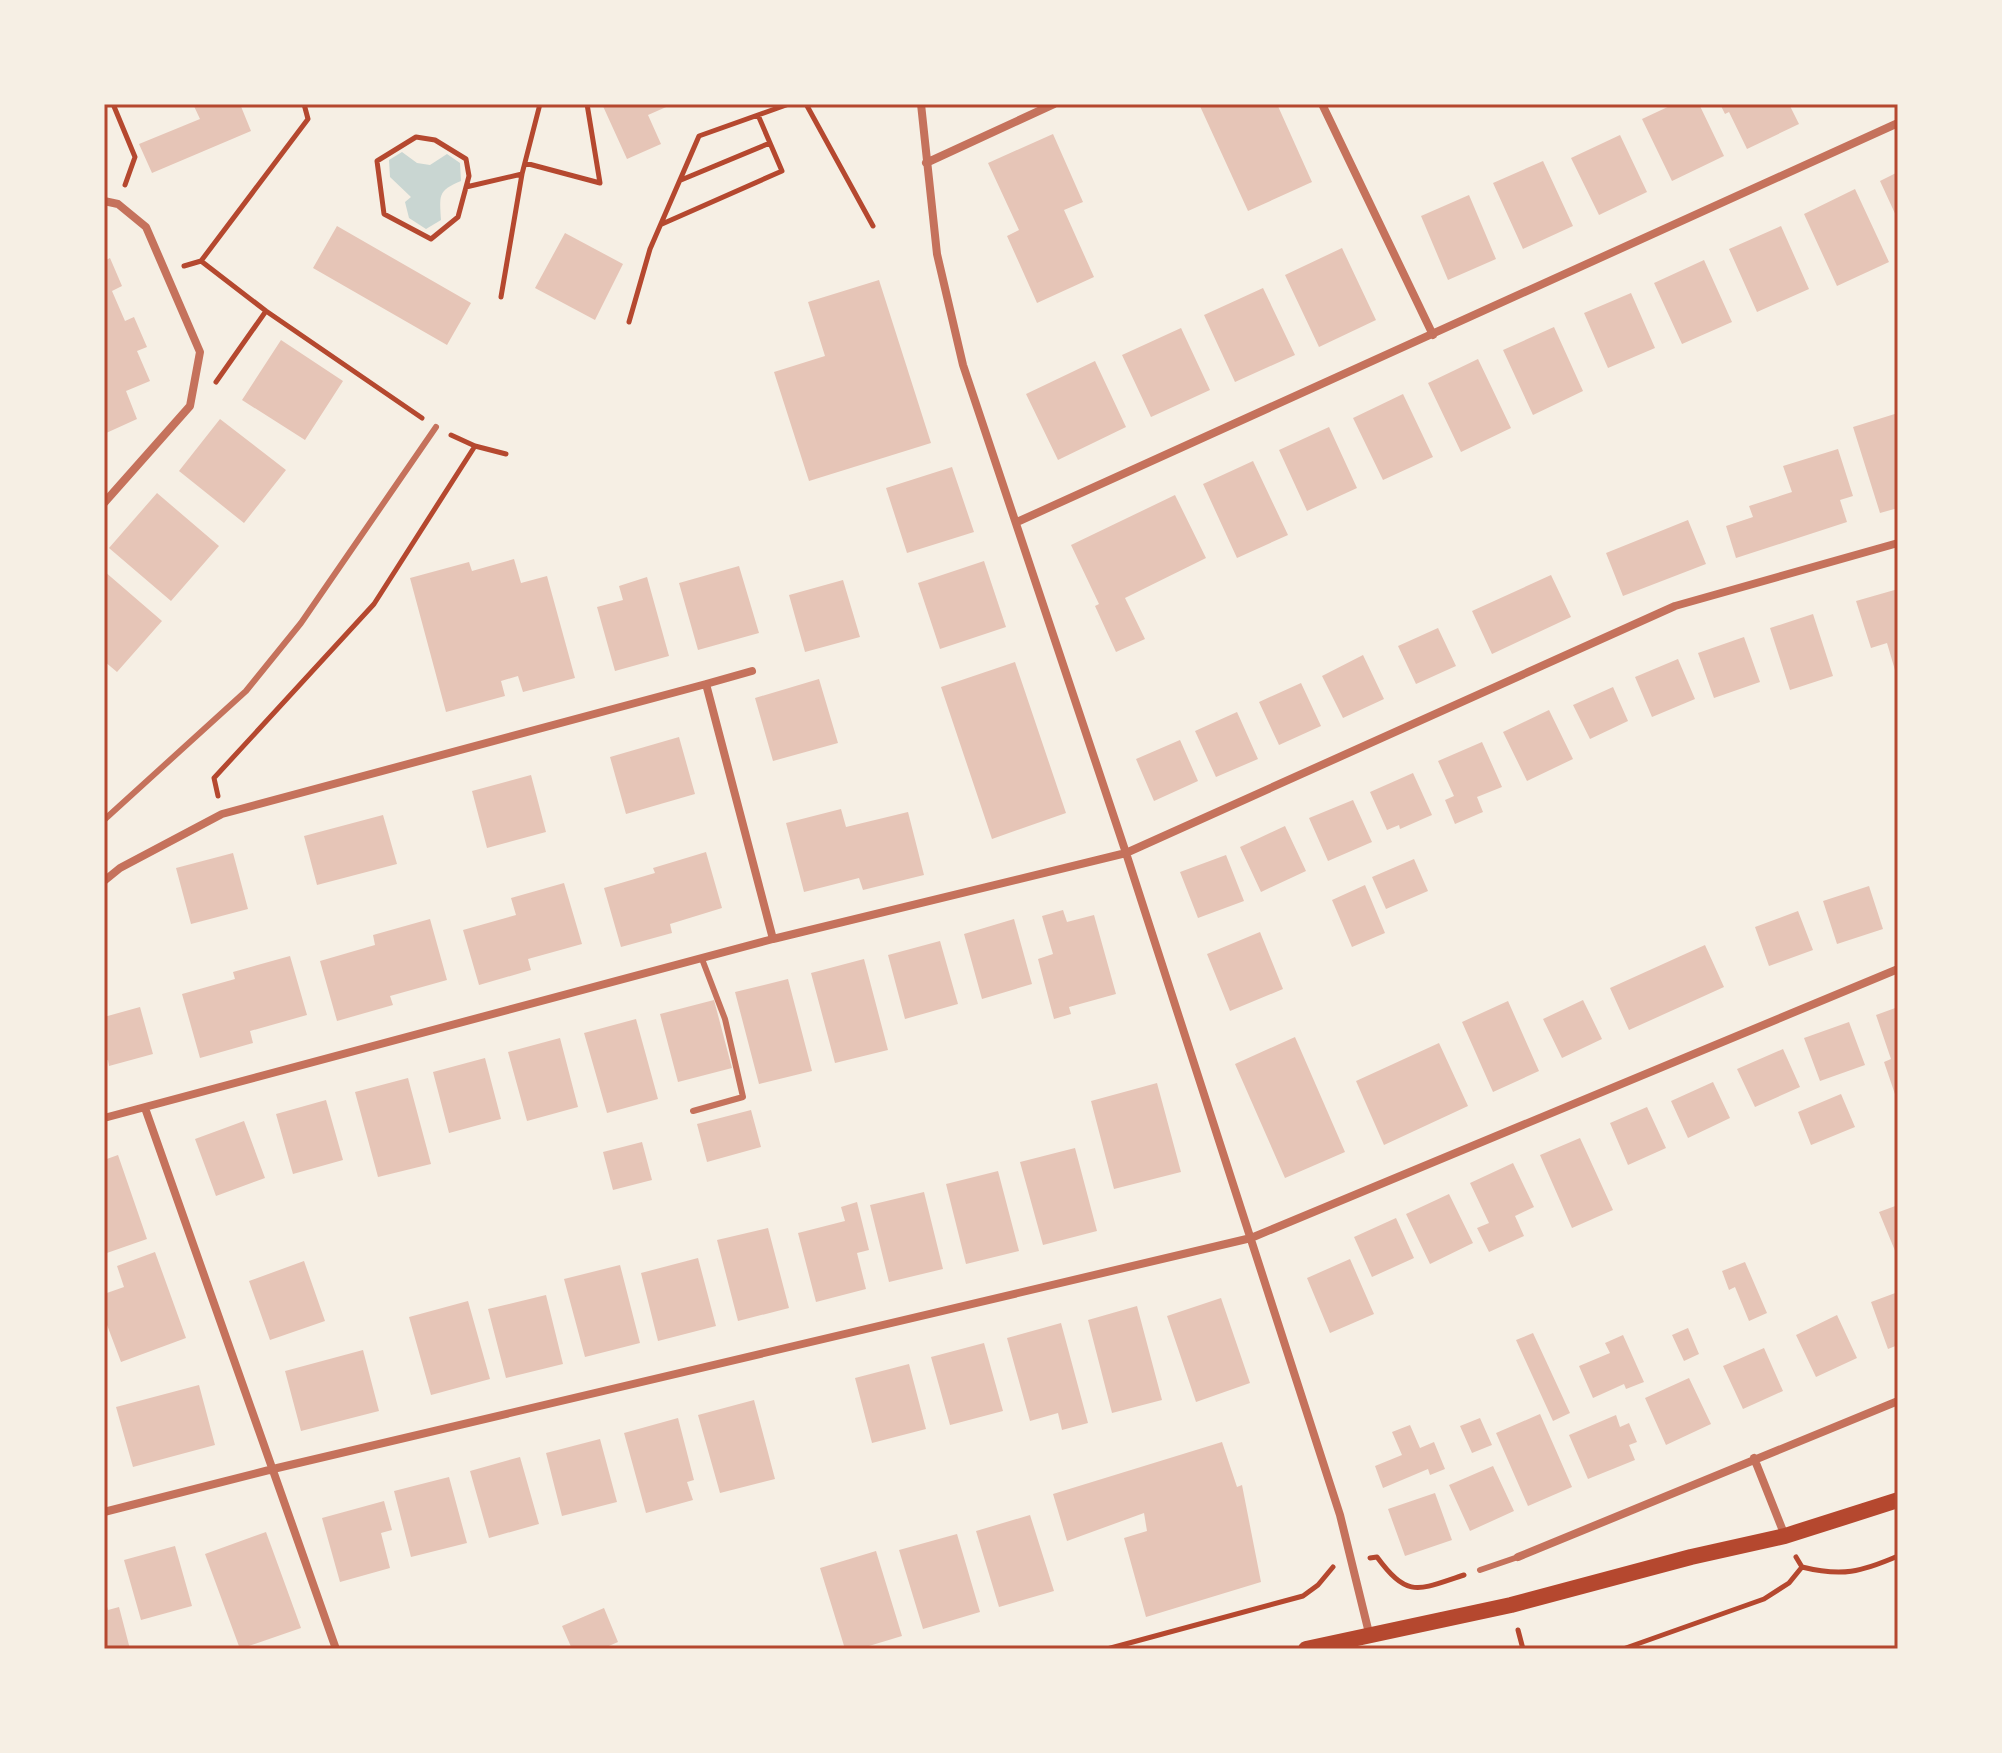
<svg xmlns="http://www.w3.org/2000/svg" width="2002" height="1753" font-family="Cabin,sans-serif">
<style>
.water{fill:#c9d6d2}
.building{fill:#e6c5b7}
.lines{fill:none;stroke-linecap:round;stroke-linejoin:round}
.path{stroke:#b5482f;stroke-width:5}
.service{stroke:#c5725c;stroke-width:6}
.minor{stroke:#c5725c;stroke-width:8}
.secondary{stroke:#b5482f;stroke-width:16}
.neatline{fill:none;stroke:#b5482f;stroke-width:3}
</style>
<rect width="100%" height="100%" fill="#f6efe4"/>
<path class="water" d="M402,152L417,163L430,165L447,154L460,163L461,181C437,191 440,195 441,220L426,229L409,218L405,202L411,197L390,177L389,160Z"/>
<path class="building" d="M193,104H240L251,131L152,173L139,144L200,119Z
M602,104H673L648,115L661,144L627,159Z
M1199,104H1277L1312,182L1248,211Z
M1674,104H1699L1724,156L1672,181L1642,119Z
M1720,104H1789L1799,124L1747,149L1729,112L1725,114Z
M1053,134L1083,202L1064,210L1094,277L1037,303L1007,236L1019,230L988,163Z
M1620,135L1647,192L1599,215L1571,158Z
M1543,161L1573,226L1523,249L1493,183Z
M1898,172V220L1880,181Z
M1855,189L1889,262L1837,286L1804,214Z
M1469,195L1496,259L1448,280L1421,216Z
M337,226L471,303L447,345L313,268Z
M1781,226L1809,289L1757,312L1729,249Z
M565,233L623,264L595,320L535,288Z
M1342,248L1376,320L1319,347L1285,275Z
M110,258L122,286L112,291L125,321L134,317L147,347L137,351L150,381L126,391L137,419L104,434V261Z
M1704,260L1732,322L1682,344L1654,283Z
M879,280L931,443L809,481L774,372L825,356L808,302Z
M1263,288L1295,355L1235,382L1204,315Z
M1631,293L1655,348L1608,368L1584,313Z
M1554,327L1583,391L1533,415L1503,350Z
M1181,328L1210,390L1151,417L1122,355Z
M281,340L343,381L305,440L242,400Z
M1478,359L1511,428L1461,452L1428,383Z
M1095,361L1126,427L1058,460L1026,394Z
M1403,394L1433,457L1383,480L1353,418Z
M1898,413V508L1880,513L1853,427Z
M220,419L286,470L244,523L179,471Z
M1329,427L1357,488L1307,511L1279,450Z
M1838,449L1853,496L1840,500L1847,522L1736,558L1726,526L1753,517L1749,506L1792,492L1783,466Z
M1253,461L1288,535L1237,558L1203,484Z
M952,467L974,532L907,553L886,488Z
M157,493L219,546L171,601L109,548Z
M1175,495L1206,558L1125,598L1145,639L1116,652L1095,606L1099,604L1071,545Z
M1688,520L1706,564L1623,596L1606,553Z
M514,559L521,583L547,576L575,678L523,692L518,676L501,681L505,696L446,712L410,578L469,562L472,571Z
M984,561L1006,627L940,649L918,583Z
M739,566L759,633L698,650L679,583Z
M104,571L162,621L117,672L104,661Z
M1551,575L1571,617L1492,654L1472,611Z
M647,577L669,656L615,671L597,607L623,600L619,586Z
M843,580L860,637L805,652L789,595Z
M1898,589V677H1897L1887,643L1871,648L1856,601Z
M1813,614L1833,676L1790,690L1770,628Z
M1438,628L1456,666L1416,684L1398,646Z
M1744,637L1760,682L1714,698L1698,653Z
M1363,655L1384,699L1343,718L1322,676Z
M1678,659L1695,699L1652,717L1635,677Z
M1015,662L1066,813L992,839L941,687Z
M819,679L838,743L773,761L755,698Z
M1301,683L1321,726L1279,745L1259,702Z
M1613,687L1628,721L1590,739L1573,705Z
M1549,710L1573,759L1527,781L1503,732Z
M1237,712L1258,759L1216,777L1195,731Z
M679,737L695,794L626,814L610,757Z
M1180,740L1198,781L1154,801L1136,759Z
M1482,742L1502,787L1477,797L1483,812L1455,824L1445,800L1454,796L1438,761Z
M1413,773L1432,815L1400,829L1399,825L1387,830L1370,792Z
M531,775L546,832L487,848L472,791Z
M1353,800L1372,842L1328,861L1309,818Z
M841,809L846,827L908,812L924,875L863,890L859,878L804,892L786,823Z
M383,815L397,864L317,885L304,836Z
M1285,826L1306,871L1261,892L1240,847Z
M706,852L722,908L670,924L672,933L621,947L604,888L655,873L653,868Z
M233,853L248,909L191,924L176,868Z
M1226,855L1244,901L1198,918L1180,872Z
M1414,859L1428,891L1386,909L1372,877Z
M564,883L582,944L528,959L531,970L479,985L463,930L516,915L511,898Z
M1365,885L1385,933L1352,947L1332,900Z
M1869,886L1883,929L1837,944L1823,901Z
M1063,910L1067,922L1094,915L1116,994L1069,1007L1071,1014L1054,1019L1038,959L1053,954L1042,916Z
M1798,911L1813,950L1769,966L1755,927Z
M430,919L447,980L390,996L393,1005L337,1021L320,961L375,945L373,935Z
M1014,919L1032,984L982,999L964,934Z
M1260,932L1283,989L1230,1011L1207,954Z
M940,941L958,1004L905,1019L888,955Z
M1705,945L1724,987L1629,1030L1610,988Z
M290,956L307,1015L250,1031L253,1043L200,1058L182,994L235,979L233,972Z
M864,959L888,1050L835,1063L811,973Z
M788,979L812,1071L759,1084L735,992Z
M714,1000L732,1068L678,1082L660,1014Z
M1583,1000L1602,1039L1562,1058L1543,1019Z
M1508,1001L1539,1071L1493,1092L1462,1022Z
M140,1007L153,1054L109,1066L108,1060L104,1061V1017Z
M1898,1007V1103L1884,1062L1891,1059L1876,1015Z
M636,1019L658,1099L607,1113L584,1033Z
M1849,1022L1865,1065L1820,1081L1804,1038Z
M1295,1037L1345,1152L1285,1178L1235,1064Z
M560,1038L578,1107L527,1121L508,1052Z
M1439,1043L1468,1106L1384,1145L1356,1081Z
M1783,1049L1800,1087L1755,1107L1737,1069Z
M485,1058L501,1119L449,1133L433,1072Z
M408,1078L431,1164L378,1177L355,1092Z
M1713,1082L1730,1118L1688,1138L1671,1101Z
M1157,1083L1181,1172L1114,1189L1091,1101Z
M1841,1094L1855,1127L1811,1145L1798,1112Z
M326,1100L343,1160L293,1174L276,1114Z
M1647,1107L1666,1148L1628,1165L1610,1123Z
M751,1110L761,1147L707,1162L697,1124Z
M244,1121L265,1178L216,1196L195,1139Z
M1580,1138L1613,1210L1572,1228L1540,1155Z
M642,1142L652,1180L613,1190L603,1152Z
M1075,1148L1097,1231L1043,1245L1020,1162Z
M118,1155L147,1239L104,1254V1160Z
M1513,1163L1534,1207L1515,1216L1524,1236L1489,1252L1477,1228L1489,1223L1470,1183Z
M998,1171L1019,1251L966,1264L946,1184Z
M924,1192L943,1269L889,1282L870,1205Z
M1449,1194L1473,1243L1430,1264L1406,1214Z
M857,1202L869,1250L857,1253L866,1289L816,1302L798,1233L845,1221L841,1207Z
M1898,1205V1258L1879,1212Z
M1396,1218L1414,1258L1372,1277L1354,1237Z
M768,1228L789,1308L738,1321L717,1240Z
M155,1252L186,1338L121,1362L104,1317V1294L124,1287L117,1266Z
M698,1258L716,1326L658,1341L641,1273Z
M1350,1259L1374,1314L1330,1333L1307,1278Z
M304,1261L325,1321L270,1340L249,1281Z
M1745,1262L1767,1313L1749,1321L1735,1287L1729,1290L1722,1271Z
M620,1265L640,1343L585,1357L564,1279Z
M1898,1292V1345L1888,1349L1871,1302Z
M546,1295L563,1364L506,1378L488,1309Z
M1221,1298L1250,1383L1196,1402L1167,1316Z
M468,1301L490,1379L431,1395L409,1317Z
M1137,1306L1162,1400L1112,1413L1088,1320Z
M1837,1315L1857,1358L1816,1377L1796,1335Z
M1061,1323L1088,1423L1062,1430L1058,1413L1030,1421L1007,1338Z
M1688,1328L1699,1354L1684,1361L1672,1335Z
M1533,1333L1570,1413L1553,1421L1516,1340Z
M1623,1335L1644,1382L1626,1389L1624,1384L1593,1398L1579,1366L1610,1353L1605,1343Z
M984,1343L1003,1411L950,1425L931,1357Z
M1764,1348L1783,1391L1743,1409L1723,1366Z
M363,1350L379,1411L301,1431L285,1371Z
M909,1364L926,1429L872,1443L855,1378Z
M1689,1378L1711,1424L1666,1445L1645,1398Z
M199,1385L215,1445L133,1467L116,1407Z
M754,1400L775,1479L720,1493L698,1415Z
M1540,1414L1572,1487L1528,1506L1496,1433Z
M1616,1415L1620,1427L1629,1423L1637,1442L1629,1445L1635,1460L1588,1479L1569,1435Z
M678,1418L694,1480L687,1482L693,1500L646,1513L624,1433Z
M1480,1418L1492,1445L1472,1453L1460,1426Z
M1410,1425L1420,1448L1434,1442L1445,1469L1430,1475L1428,1469L1383,1488L1375,1466L1402,1455L1392,1432Z
M600,1439L617,1502L562,1516L546,1453Z
M1222,1442L1237,1487L1242,1485L1261,1582L1146,1617L1124,1538L1147,1531L1144,1513L1067,1541L1053,1494Z
M520,1457L539,1524L489,1538L470,1471Z
M1493,1466L1514,1511L1470,1531L1449,1485Z
M449,1477L467,1543L411,1557L394,1491Z
M1435,1493L1452,1540L1405,1556L1388,1509Z
M384,1501L392,1530L381,1533L390,1568L340,1582L322,1518Z
M1030,1515L1054,1591L999,1607L976,1531Z
M266,1532L301,1628L240,1649L205,1554Z
M957,1534L980,1612L923,1629L899,1550Z
M175,1546L192,1606L141,1620L124,1560Z
M876,1551L902,1636L859,1649H845L820,1568Z
M104,1597L108,1610L119,1607L130,1649H104Z
M604,1608L618,1642L602,1649H572L562,1626Z"/>
<g class="lines">
<path class="path" d="M113,104L135,157L125,185
M806,104L873,226
M416,137L435,140L466,159L469,176L458,217L431,239L384,214L377,161Z
M525,163L600,183L587,104
M681,180L770,143
M466,187L522,174
M662,224L782,171L758,115
M201,261L266,311L422,418
M184,266L201,261L308,119L304,104
M501,297L522,174L540,104
M629,322L650,249L699,136L789,104
M216,382L266,311
M451,435L475,446L506,454
M218,796L214,778L374,604L475,446
M1796,1557L1802,1567C1842,1577 1861,1572 1898,1556
M1370,1558L1377,1557C1408,1599 1418,1590 1464,1575
M1518,1630L1523,1649
M1107,1649L1303,1596L1318,1585L1333,1567
M1623,1649L1764,1599L1789,1583L1802,1567"/>
<path class="service" d="M104,820L246,691L301,623L436,427
M693,1111L743,1097L725,1019L702,959
M1480,1570L1518,1557"/>
<path class="minor" d="M921,104L937,254L963,365L1126,853L1340,1515L1369,1633
M1322,104L1433,335
M926,163L1054,104
M104,201L118,204L146,227L200,352L190,406L104,503
M1017,522L1898,123
M706,684L752,671
M104,881L120,868L222,814L706,684L773,939
M145,1108L336,1649
M104,1118L773,939L1126,853L1675,606L1898,543
M1754,1458L1785,1536
M104,1512L273,1469L1251,1238L1898,969
M1518,1557L1898,1401"/>
<path class="secondary" d="M1306,1649L1511,1605L1691,1557L1785,1536L1898,1500"/>
</g>
<rect width="2002" height="1753" fill="none" stroke="#f6efe4" stroke-width="212"/>
<rect x="106" y="106" width="1790" height="1541" class="neatline"/>
</svg>
